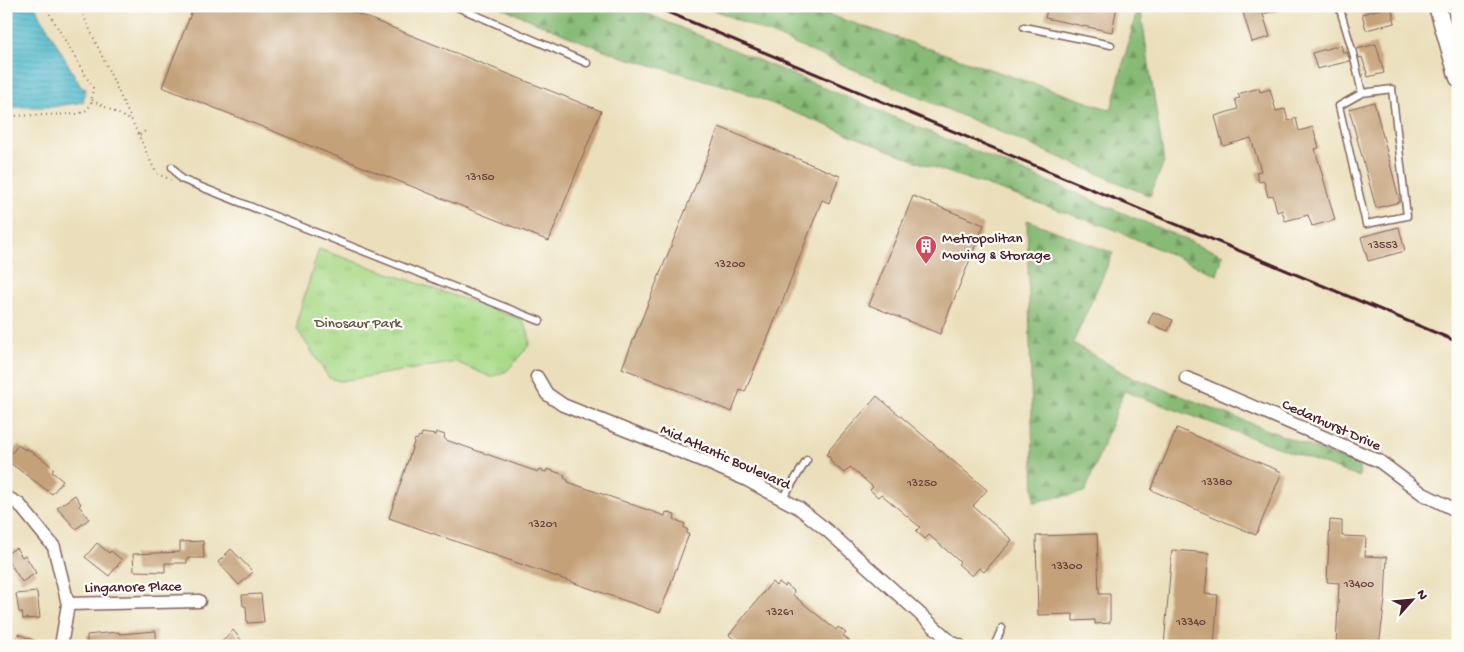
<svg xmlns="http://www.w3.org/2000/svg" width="1464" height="652" font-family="'Gochi Hand',sans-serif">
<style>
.grass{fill:url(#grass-tufts);stroke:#7a7c5a}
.forest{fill:url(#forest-firs);stroke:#686c50}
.water{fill:url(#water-rules);stroke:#4e6c7c}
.building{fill:#c4a179}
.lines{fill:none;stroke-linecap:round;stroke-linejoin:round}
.service-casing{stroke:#82625d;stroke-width:9}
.minor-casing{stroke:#82625d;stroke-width:15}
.tertiary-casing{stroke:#82625d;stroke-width:19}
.path{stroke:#82625d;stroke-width:2;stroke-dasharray:1 4;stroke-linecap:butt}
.service{stroke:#fff;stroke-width:6}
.minor{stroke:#fff;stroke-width:12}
.tertiary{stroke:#fff;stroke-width:16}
.rail{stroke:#4a1f2b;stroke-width:3}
.labels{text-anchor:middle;stroke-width:4.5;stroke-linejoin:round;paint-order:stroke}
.number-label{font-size:12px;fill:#68403e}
.poi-label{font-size:15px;fill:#4a1f2b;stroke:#fdfcf7;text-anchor:start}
.park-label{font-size:15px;fill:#665747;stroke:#fdfcf7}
.street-label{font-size:15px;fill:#4a1f2b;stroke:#fdfcf7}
</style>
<defs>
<pattern id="grass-tufts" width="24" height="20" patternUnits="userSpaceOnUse" patternTransform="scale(1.25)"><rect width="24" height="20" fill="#a9da88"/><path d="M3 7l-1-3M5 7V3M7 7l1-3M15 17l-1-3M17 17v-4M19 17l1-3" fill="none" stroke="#93bb76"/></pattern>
<pattern id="forest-firs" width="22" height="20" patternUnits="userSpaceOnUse" patternTransform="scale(1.25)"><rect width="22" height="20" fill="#86ba74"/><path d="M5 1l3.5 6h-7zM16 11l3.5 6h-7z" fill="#70975f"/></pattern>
<pattern id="water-rules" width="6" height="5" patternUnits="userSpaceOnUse" patternTransform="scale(1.25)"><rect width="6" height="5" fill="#51bace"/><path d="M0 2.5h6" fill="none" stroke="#4597a7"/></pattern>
</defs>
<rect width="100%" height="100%" fill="#fdfcf7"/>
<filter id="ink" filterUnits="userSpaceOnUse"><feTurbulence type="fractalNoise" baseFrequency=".02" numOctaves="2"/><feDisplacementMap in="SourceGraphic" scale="10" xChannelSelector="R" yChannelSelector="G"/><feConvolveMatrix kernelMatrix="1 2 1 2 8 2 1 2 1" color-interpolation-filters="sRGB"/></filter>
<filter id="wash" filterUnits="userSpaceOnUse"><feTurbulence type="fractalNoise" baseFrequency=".0096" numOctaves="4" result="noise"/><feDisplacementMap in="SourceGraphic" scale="20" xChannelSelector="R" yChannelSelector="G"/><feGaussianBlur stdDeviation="1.12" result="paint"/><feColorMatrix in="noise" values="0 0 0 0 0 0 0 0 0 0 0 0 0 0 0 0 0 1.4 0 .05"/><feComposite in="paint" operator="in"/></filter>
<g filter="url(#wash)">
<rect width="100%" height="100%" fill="#ebdfbb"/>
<path class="grass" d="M319,249L521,319L528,331L530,344L507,371L491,377L456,362L340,381L329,378L297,329L298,317Z"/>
<path class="forest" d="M499,6H629L1223,255L1217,275L1111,228L921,163L733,88L623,57L570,37Z
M705,6H803L1111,110L1138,6H1140L1164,162L1150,196Z
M1027,220L1113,253L1073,343L1125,374L1360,466L1359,477L1124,391L1085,492L1034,502Z"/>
<path class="water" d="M6,6H35L81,87L86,89L83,102L52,107H6Z"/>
<g id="blocks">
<path class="building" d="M194,6H338L601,111L549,241L162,87Z
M1048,6H1117L1112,32L1045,18Z
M1241,6H1282V9L1263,14L1270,37L1252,42Z
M1391,6L1395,23L1366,30L1362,14Z
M1376,44L1384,73L1368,77L1362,57L1359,58L1357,49Z
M1341,45L1343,53L1347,52L1350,61L1317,69L1312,53Z
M1259,88L1260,92L1270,89L1276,111L1285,109L1288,121L1296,118L1299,131L1313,127L1319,148L1315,149L1335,220L1312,226L1308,215L1285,221L1282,210L1277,212L1273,195L1268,197L1264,181L1259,182L1256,172L1261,171L1251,138L1223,146L1215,116L1238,109L1235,99L1240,98L1238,94Z
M1374,102L1400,202L1376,208L1349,109Z
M719,127L840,176L829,203L822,200L764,348H763L745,392L740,390L732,412L622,368Z
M913,196L984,225L940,334L869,305Z
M1399,227L1405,251L1368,261L1361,237Z
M1153,312L1173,320L1168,331L1148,323Z
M877,396L987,490L973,506L1012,540L984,572L979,568L972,576L958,564L960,562L929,535L925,539L916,531L920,527L881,494L878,497L870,490L873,487L850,467L844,473L830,461L831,459L826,454L830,451L829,450Z
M1177,428L1282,472L1256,535L1151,490Z
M436,432L445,435L444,438L446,440L538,472L539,470L546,472L547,469L565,475L564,478L568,480V482L665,516L666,512L675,515L674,519L685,524L684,528L688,530L686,534H689L660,613L389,518L415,439L417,440L419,436L421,437L422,433L435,435Z
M18,445L25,450L26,448L44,460L54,469L52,472L63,481L52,494L6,460Z
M75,495L81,504L79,506L89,519L76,529L57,508Z
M1330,520L1342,521V536L1366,537L1365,556L1387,557L1385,600L1379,646H1336L1339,583L1327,582Z
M1097,534L1099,594H1110V623L1095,624V620L1073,621V614L1038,615L1036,536Z
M203,541L204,558H187V563H165V572L134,571L133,554L180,552V542Z
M97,543L109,553L111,551L122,560L109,576L85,557Z
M16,548L22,557L25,555L36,573L22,582L6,557V554Z
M231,549L253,572L239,585L218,562Z
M1172,550L1209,553L1205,594L1218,595L1214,646H1164Z
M772,582L776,586L779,582L785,587L786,584L794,591L793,595L836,630L838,627L846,633L843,636L856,646H742L729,635Z
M37,592L40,618L23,619L22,612H19L16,594Z
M261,594L264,622L247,623L246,606H243L242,595Z
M233,630L246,646H216L225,639Z
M156,631V646H87V635L106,633L119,632V634Z
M18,634L46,645V646H14Z"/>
</g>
</g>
<g filter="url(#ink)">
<use href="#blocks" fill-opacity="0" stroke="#82625d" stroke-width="1"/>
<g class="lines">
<g class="service-casing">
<path id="service" d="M455,6L587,63
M1339,6L1353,53L1362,93
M1024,27L1111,45
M1392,89L1407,216L1366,224L1339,106L1362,93Z
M172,167L181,179L540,321
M783,498L807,460
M994,646L1002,628"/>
</g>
<g class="minor-casing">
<path id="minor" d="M537,377L547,394L563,405L706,462L745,479L799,508L829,532L951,642L960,646
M1186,378L1379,461L1423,494L1458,511
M6,497L19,504L54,547L68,604L61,646
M68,604L199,601"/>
</g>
<g class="tertiary-casing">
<path id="tertiary" d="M1437,6L1458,78"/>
</g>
<path class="path" d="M79,6L156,173L171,180
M92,100L132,121
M6,116L78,114L87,110L91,104L93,88L45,6
M140,135L148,129"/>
<use href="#service" class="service"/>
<use href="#minor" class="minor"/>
<use href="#tertiary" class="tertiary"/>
<path class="rail" d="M653,6L1458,342"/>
</g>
</g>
<defs>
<g id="building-pin" transform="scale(1.125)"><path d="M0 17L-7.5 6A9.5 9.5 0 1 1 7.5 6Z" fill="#d1495b" stroke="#fdfcf7"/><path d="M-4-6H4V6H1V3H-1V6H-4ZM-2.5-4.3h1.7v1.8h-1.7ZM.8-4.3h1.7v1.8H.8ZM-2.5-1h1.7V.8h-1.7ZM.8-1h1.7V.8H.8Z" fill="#fff"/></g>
</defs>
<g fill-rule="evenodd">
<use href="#building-pin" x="926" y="246"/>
</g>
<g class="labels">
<g class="number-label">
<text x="480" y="180">13150</text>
<text x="1383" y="248">13553</text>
<text x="730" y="267">13200</text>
<text x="1217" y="485">13380</text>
<text x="922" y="486">13250</text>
<text x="543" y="527">13201</text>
<text x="1067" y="569">13300</text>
<text x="1359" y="587">13400</text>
<text x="780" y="615">13261</text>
<text x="1191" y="625">13340</text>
</g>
<g class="poi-label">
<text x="942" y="242">Metropolitan<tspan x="942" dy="17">Moving &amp; Storage</tspan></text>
</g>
<g class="park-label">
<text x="358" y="327">Dinosaur Park</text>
</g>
<g class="street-label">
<text transform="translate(1332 424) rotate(24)" y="5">Cedarhurst Drive</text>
<text transform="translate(726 456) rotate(24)" y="5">Mid Atlantic Boulevard</text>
<text transform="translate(133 586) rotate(-1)" y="5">Linganore Place</text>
</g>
</g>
<rect width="1464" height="652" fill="none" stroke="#fdfcf7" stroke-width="25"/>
<g transform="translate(1412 600) rotate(63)" stroke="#fdfcf7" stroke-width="4" paint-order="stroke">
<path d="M0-4L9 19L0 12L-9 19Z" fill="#4a1f2b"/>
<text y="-8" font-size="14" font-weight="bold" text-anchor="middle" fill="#4a1f2b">N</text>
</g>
</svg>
